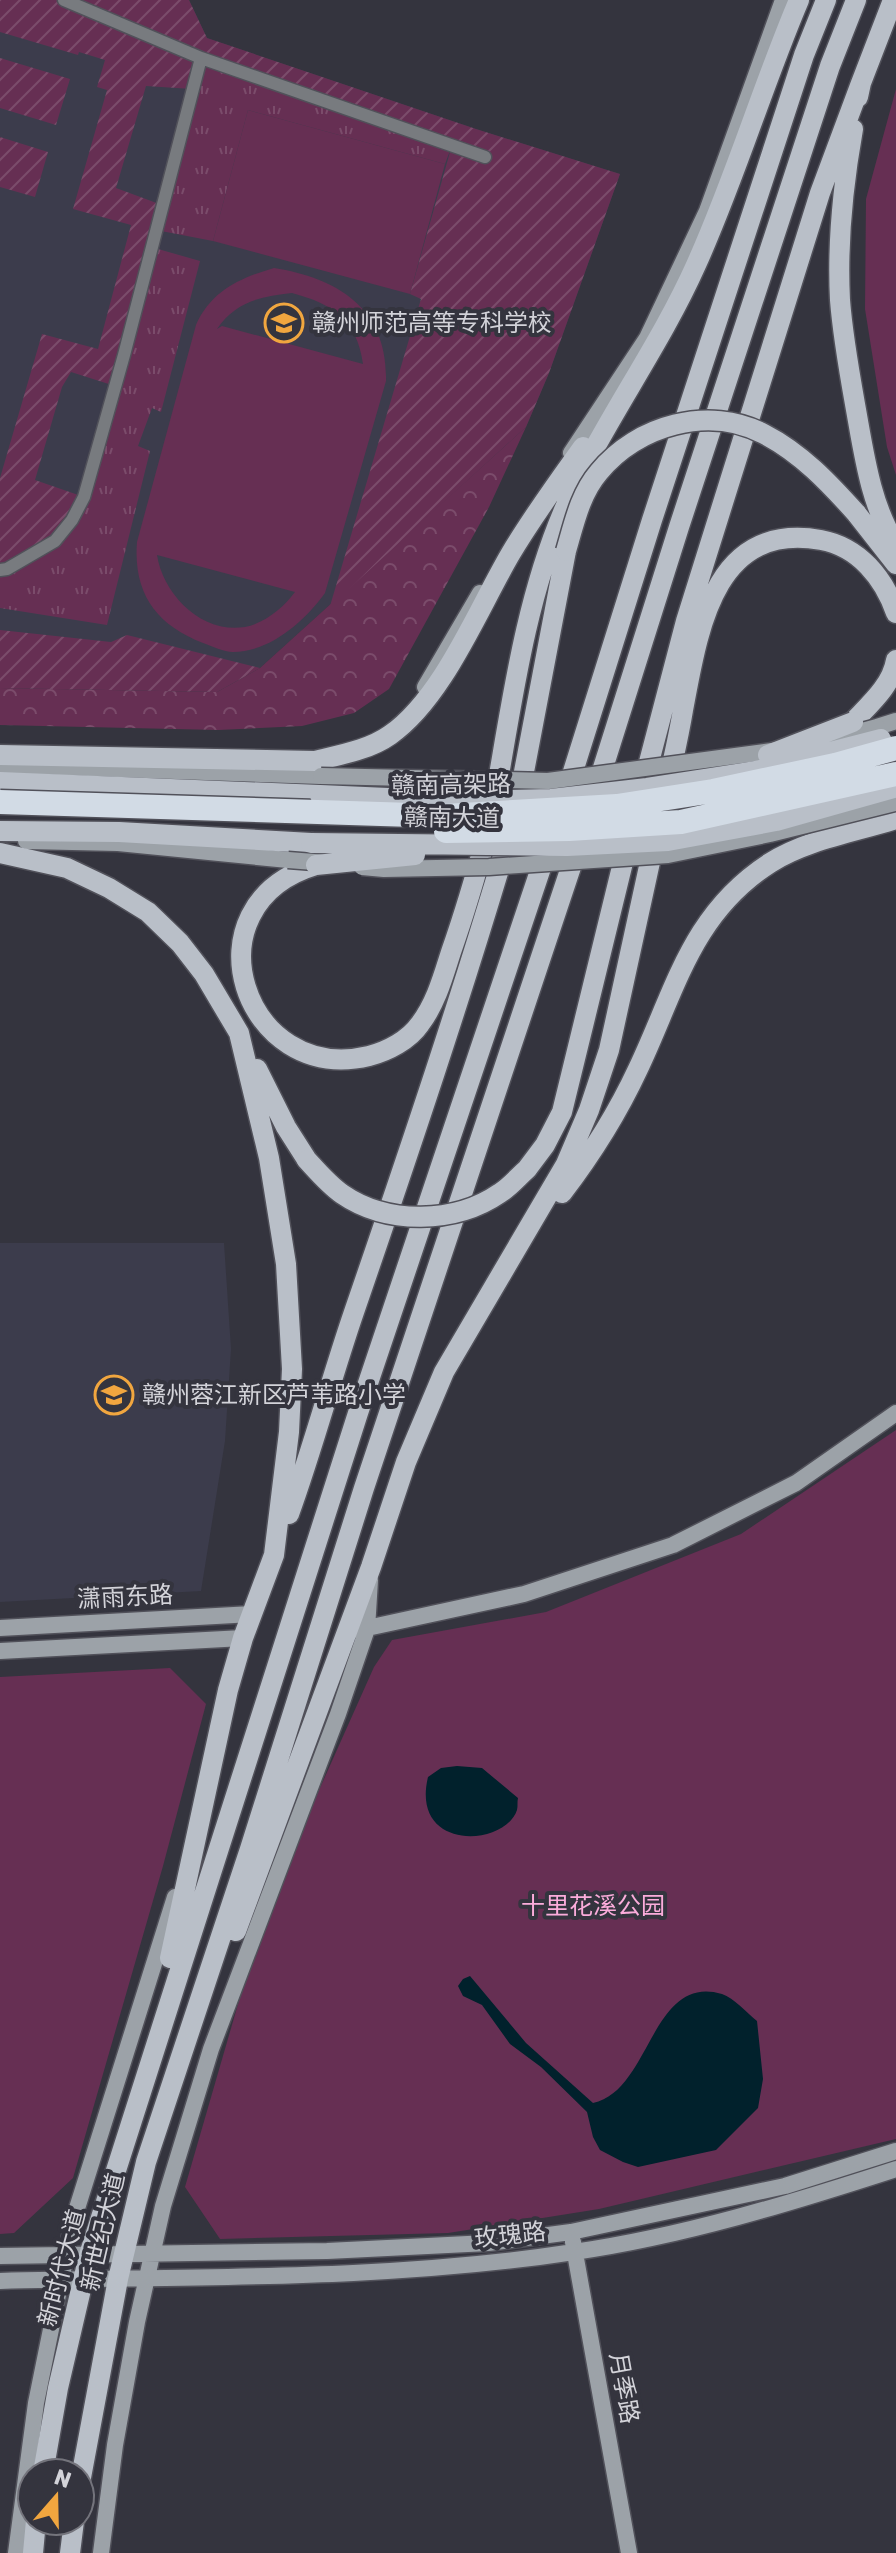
<svg xmlns="http://www.w3.org/2000/svg" width="896" height="2553" font-family="Rubik,'Noto Sans SC',sans-serif">
<style>
.built{fill:#3c3c4c}
.grass{fill:url(#grass-tufts)}
.forest{fill:url(#forest-crowns)}
.park{fill:#662f53;fill-rule:evenodd}
.garden{fill:url(#garden-furrows)}
.water{fill:#01212c}
.lines{fill:none;stroke-linecap:round;stroke-linejoin:round}
.street-casing{stroke:#51515a;stroke-width:15}
.secondary-casing{stroke:#51515a;stroke-width:19}
.primary-casing{stroke:#51515a;stroke-width:23}
.street{stroke:#787b7f;stroke-width:12}
.secondary{stroke:#9ca2a8;stroke-width:16}
.primary{stroke:#b9bfc8;stroke-width:20}
.secondary-bridge-casing{stroke:#51515a;stroke-width:19;stroke-linecap:butt}
.primary-bridge-casing{stroke:#51515a;stroke-width:23;stroke-linecap:butt}
.highway-bridge-casing{stroke:#51515a;stroke-width:27;stroke-linecap:butt}
.secondary-bridge{stroke:#9ca2a8;stroke-width:16}
.primary-bridge{stroke:#b9bfc8;stroke-width:20}
.highway-bridge{stroke:#d2dbe5;stroke-width:24}
.labels{text-anchor:middle;stroke-width:8;stroke-linejoin:round;paint-order:stroke}
.poi-label{font-size:24px;fill:#d3d3d9;stroke:#34343e;text-anchor:start}
.street-label{font-size:24px;fill:#d3d3d9;stroke:#34343e}
.park-label{font-size:24px;fill:#fbacdb;stroke:#34343e}
</style>
<defs>
<pattern id="grass-tufts" width="24" height="20" patternUnits="userSpaceOnUse" patternTransform="scale(2)"><rect width="24" height="20" fill="#662f53"/><path d="M3 7l-1-3M5 7V3M7 7l1-3M15 17l-1-3M17 17v-4M19 17l1-3" fill="none" stroke="#7b4c6b"/></pattern>
<pattern id="forest-crowns" width="20" height="18" patternUnits="userSpaceOnUse" patternTransform="scale(2)"><rect width="20" height="18" fill="#662f53"/><path d="M2 6a3 3 0 1 1 6 0M12 15a3 3 0 1 1 6 0" fill="none" stroke="#7b4c6b"/></pattern>
<pattern id="garden-furrows" width="10" height="10" patternUnits="userSpaceOnUse" patternTransform="scale(2)"><rect width="10" height="10" fill="#662f53"/><path d="M-1 1l2-2M0 10L10 0M9 11l2-2" fill="none" stroke="#7b4c6b"/></pattern>
</defs>
<rect width="100%" height="100%" fill="#34343e"/>
<path class="built" d="M0,0H189L207,38L476,129L620,174L549,373L526,427L260,668L217,692L0,688Z
M0,1243H224L231,1349L225,1441L201,1591L0,1602Z"/>
<path class="grass" d="M201,58L452,145L445,164L248,110L213,241L156,230Z
M151,247L200,261L161,412L152,408L138,446L150,451L107,625L0,608V570L72,520Z"/>
<path class="forest" d="M526,427L489,507L389,689L354,713L302,726L218,730L0,725V688L217,692L260,668Z"/>
<path class="park" d="M896,89V475L887,447L865,309L866,199Z
M248,110L445,164L410,294L213,241Z
M274,268C338,278 388,309 386,381L325,593C305,621 270,652 233,652C224,652 212,646 203,643C156,625 133,593 137,542L196,325C211,291 240,278 274,268ZM292,293C333,304 357,320 363,364L222,326L217,329C235,302 261,296 292,293ZM157,555L295,592C283,608 265,623 245,627C201,634 163,594 157,555Z
M896,1430V2139L599,2209L448,2233L220,2239L185,2187L265,1911L374,1667L392,1640L546,1612L741,1534Z
M170,1668L206,1704L163,1866L73,2178L14,2233L0,2234V1677Z"/>
<path class="garden" d="M0,0H189L207,38L476,129L620,174L549,373L526,427L330,606L421,299L410,294L452,145L202,58L192,89L146,86L116,188L162,205L115,386L71,372L62,387L35,480L84,497L55,541L0,570V478L42,334L98,349L131,225L73,209L107,90L97,87L105,60L79,52L78,55L0,32Z
M0,58L70,79L56,125L0,108Z
M0,137L48,152L35,197L0,187Z
M0,630L111,642L127,635L260,668L217,692L0,688Z"/>
<path class="water" d="M457,1766L482,1768L518,1798C517,1802 518,1806 517,1810C505,1847 410,1852 428,1777L441,1768Z
M470,1976L526,2043L593,2103C651,2091 651,1973 722,1994C734,1998 747,2013 757,2021L763,2079L758,2108L716,2150L638,2167L623,2162L600,2150L593,2137L587,2112L541,2067L510,2044L482,2005L463,1996L458,1986L463,1979Z"/>
<g class="lines">
<g class="street-casing">
<path id="street" d="M201,58L485,157
M0,570L7,569L55,541L72,520L84,497L124,355L201,58L64,0"/>
</g>
<g class="secondary-casing">
<path id="secondary" d="M571,453L647,338L707,211L783,0
M425,687L480,593
M877,727L896,721
M0,765L321,776
M26,841L118,843L288,860
M0,1628L252,1614
M358,1630L524,1594L673,1545L796,1483L896,1413
M0,1651L243,1638
M573,2242L629,2553
M0,2256L327,2251L488,2243L571,2232L785,2186L896,2151
M0,2281C191,2276 385,2281 574,2252C684,2236 791,2203 896,2169
M16,2553L36,2403L73,2221L175,1897
M101,2553L115,2445L137,2322L163,2206L211,2049L338,1714L367,1629L370,1580"/>
</g>
<g class="primary-casing">
<path id="primary" d="M858,97L861,83L893,0
M853,129C843,185 837,242 840,300C843,340 851,381 858,421C865,461 873,510 896,544
M856,513L896,564
M853,722C870,704 892,685 896,660
M0,755L315,761C339,755 369,750 390,735C443,698 478,609 511,553C533,516 558,482 583,447
M0,782L320,795
M495,798C512,702 525,601 564,510C601,425 658,350 696,265C735,179 762,87 799,0
M519,798L566,551
M664,800C671,770 678,740 683,710C698,631 713,521 821,540C859,547 884,578 896,613
M638,804L686,621L820,193L861,83
M590,809L679,527L830,66L856,0
M560,813L652,520L804,55L826,0
M0,831L119,832L311,843
M0,853L67,868L109,888L148,912L180,943L204,974L239,1033L269,1158L286,1264L292,1369L289,1432L274,1555L243,1638L228,1690L170,1958
M316,865C183,905 244,1086 369,1056C388,1051 409,1040 420,1024C436,1003 443,977 451,952C465,912 477,871 488,830
M257,1069L286,1127L307,1160
M527,1169L545,1145L562,1112L628,842
M562,1193C591,1155 618,1112 638,1069C676,989 691,914 770,863C806,840 855,832 896,819
M289,1514C313,1448 331,1379 354,1312C409,1152 463,992 511,829
M236,1931L371,1567L406,1462L444,1372L566,1164L589,1110L609,1050L655,839
M43,2473L58,2388L89,2255L358,1413L548,847
M80,2483L118,2279L146,2162L250,1849L364,1488L579,843
M33,2553L36,2521
M70,2553L74,2521"/>
</g>
<use href="#street" class="street"/>
<use href="#secondary" class="secondary"/>
<use href="#primary" class="primary"/>
<g class="secondary-bridge-casing">
<path id="secondary-bridge" d="M825,741L877,727
M321,776L548,781L779,750
M288,860L327,863
M362,867L384,869L489,867L668,855L770,834L895,803"/>
</g>
<g class="primary-bridge-casing">
<path id="primary-bridge" d="M566,551C574,524 580,494 599,472C637,425 709,405 764,434C801,453 829,483 856,513
M768,755L853,722
M320,795L455,801L551,799L647,788L756,771L881,739
M311,843L567,846L668,841L776,821L894,788
M316,865L415,855
M307,1160C318,1172 329,1185 342,1194C387,1225 455,1224 500,1193C510,1187 518,1177 527,1169"/>
</g>
<g class="highway-bridge-casing">
<path id="highway-bridge" d="M0,802L444,816L617,806L713,791L835,765L896,748
M446,831L569,829L681,822L896,774"/>
</g>
<use href="#secondary-bridge" class="secondary-bridge"/>
<use href="#primary-bridge" class="primary-bridge"/>
<use href="#highway-bridge" class="highway-bridge"/>
</g>
<defs>
<g id="university-ring" transform="scale(2)"><circle r="9.5" fill="#34343e" stroke="#f1a63f" stroke-width="1.5"/><path d="M0-5L7-2L0 1L-7-2ZM-4 1L0 2.5L4 1V4Q0 6-4 4Z" fill="#f1a63f"/></g>
<g id="school-ring" transform="scale(2)"><circle r="9.5" fill="#34343e" stroke="#f1a63f" stroke-width="1.5"/><path d="M0-5L7-2L0 1L-7-2ZM-4 1L0 2.5L4 1V4Q0 6-4 4Z" fill="#f1a63f"/></g>
</defs>
<g fill-rule="evenodd">
<use href="#university-ring" x="284" y="323"/>
<use href="#school-ring" x="114" y="1395"/>
</g>
<g class="labels">
<g class="poi-label">
<text x="312" y="331">赣州师范高等专科学校</text>
<text x="142" y="1403">赣州蓉江新区芦苇路小学</text>
</g>
<g class="street-label">
<text transform="translate(451 785) rotate(-1)" y="8">赣南高架路</text>
<text transform="translate(452 818) rotate(1)" y="8">赣南大道</text>
<text transform="translate(125 1597) rotate(-3)" y="8">潇雨东路</text>
<text transform="translate(103 2232) rotate(-77)" y="8">新世纪大道</text>
<text transform="translate(510 2235) rotate(-6)" y="8">玫瑰路</text>
<text transform="translate(62 2268) rotate(-75)" y="8">新时代大道</text>
<text transform="translate(624 2388) rotate(80)" y="8">月季路</text>
</g>
<g class="park-label">
<text x="593" y="1914">十里花溪公园</text>
</g>
</g>
<g transform="translate(56 2497) rotate(20)"><circle r="38" fill="#34343e" stroke="#74747c" stroke-width="2"/>
<path d="M0-6L14 30L0 20L-14 30Z" fill="#f1a63f"/>
<text y="-12" font-size="22" font-weight="bold" text-anchor="middle" fill="#d3d3d9">N</text>
</g>
</svg>
